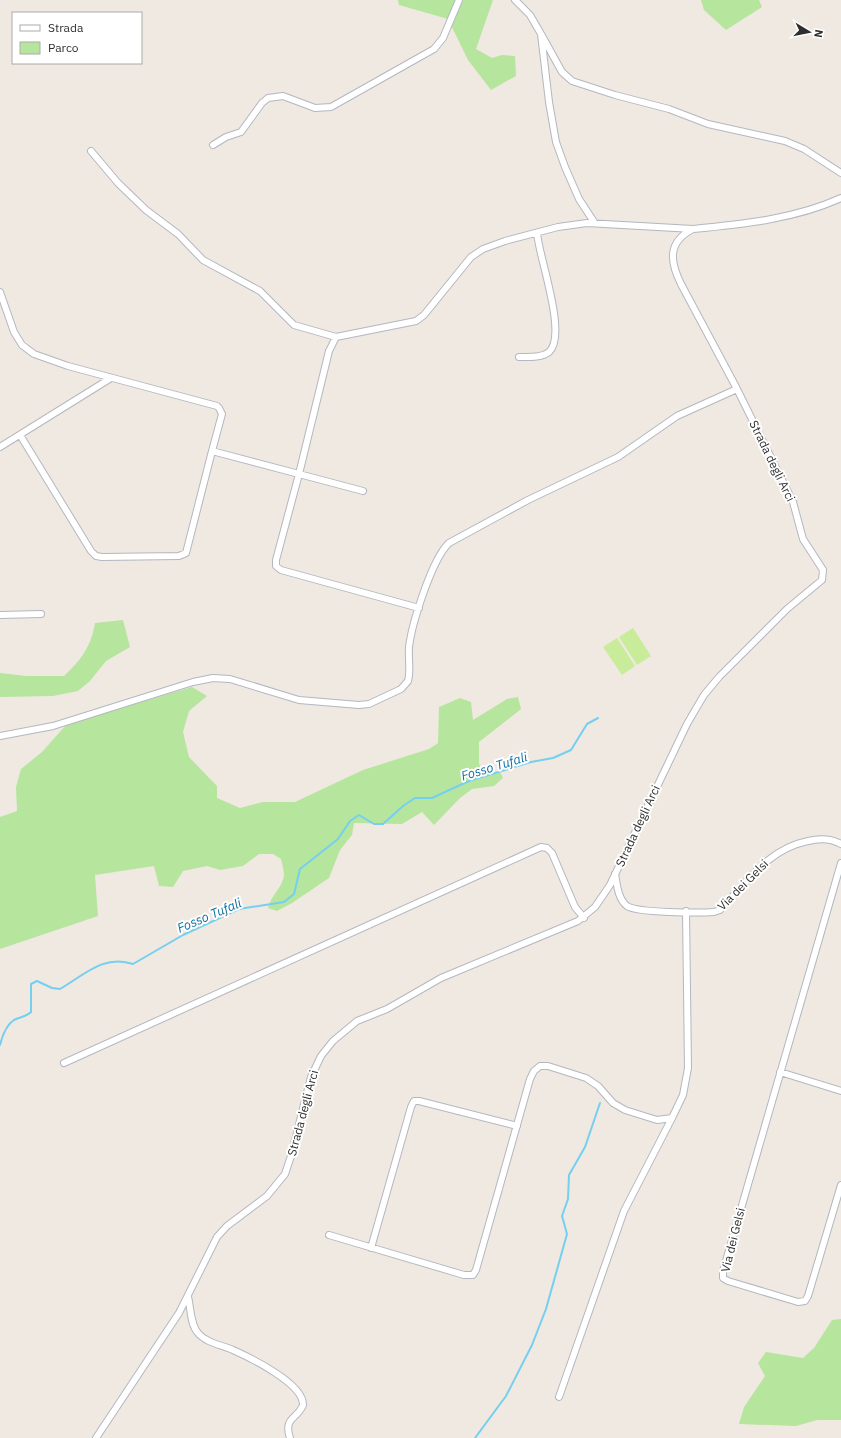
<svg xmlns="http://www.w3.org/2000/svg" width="841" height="1438" font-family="'IBM Plex Sans',sans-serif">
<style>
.green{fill:#b6e59e}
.pitch{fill:#c9ec9a}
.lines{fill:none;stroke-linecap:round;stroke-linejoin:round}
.stream{stroke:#75cff0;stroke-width:2}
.minor-casing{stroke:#b4b7c1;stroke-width:8}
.minor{stroke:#fff;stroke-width:6}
.labels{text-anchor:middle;stroke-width:4;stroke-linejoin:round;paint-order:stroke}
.street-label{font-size:12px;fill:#2e2e2e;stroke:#fff}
.water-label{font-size:13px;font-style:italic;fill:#0d6fa3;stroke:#fff}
</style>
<rect width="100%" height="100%" fill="#efe9e1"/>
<path class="green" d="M398,0H493L476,49L492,58L502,55L515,56L516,76L491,90L468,60L448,19L399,5Z
M701,0H759L762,7L726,30L704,10Z
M123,620L130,647L106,661L90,681L78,691L53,696L0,697V673L26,676H64C81,660 91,647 95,623Z
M192,687L207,696L189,711L183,732L189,757L217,786V798L240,808L263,802H295L363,770L429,749L438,743L439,707L460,698L471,702L473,720L507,699L518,697L521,709L479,742V763L482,773L500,772L503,778L494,786L472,789L460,798L434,825L422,812L402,824L354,823L352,835L340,850L329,878L292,903L277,911L268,908C271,895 283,887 284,875C284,870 282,864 281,859L273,854H259L243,866L220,870L207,866L183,871L173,887L159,886L154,866L95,875L98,916L0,949V817L17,811L16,787L21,769L42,752L67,724Z
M841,1319V1420H817L796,1426L739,1424L744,1407L765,1376L758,1363L766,1352L803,1358L814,1348L832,1320Z"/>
<path class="pitch" d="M633,628L651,656L637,665L619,637Z
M617,638L635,666L622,675L603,647Z"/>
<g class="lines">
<path class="stream" d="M0,1045C2,1037 6,1025 14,1020C20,1017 26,1017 31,1012V984L37,981L52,988L60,989C84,975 104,954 133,964L183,935L239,909L284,902L294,894L300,869L338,839L350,821L359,815L374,824H383L403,806L415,798H432L469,781L531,762L553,758L571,750L587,724L598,718
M475,1438L506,1396L532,1345L546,1309L567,1234L562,1216L568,1199L569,1175L585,1147L600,1103"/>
<g class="minor-casing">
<path id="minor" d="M515,0L530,15L541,34L549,102L556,142L565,167L579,199L594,222
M541,34L562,72L572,81L615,95L669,109L708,124L785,141L804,149L841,173
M213,145L226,137L241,132L262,103L268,98L283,96L315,108L331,107L434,49L443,38L459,0
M91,151L118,183L146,210L178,234L203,260L260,291L294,325L336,337
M0,292L14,332L22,345L34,354L68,366L217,406L219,408L222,414L212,451L299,474L329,351L336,337L416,321L424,315L471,257L483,249L505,241L558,227L587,223L693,229
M519,357C529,357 541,358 549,352C568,335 539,258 537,233
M20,435L91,551L96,556L102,557L179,556L186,553L212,451
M0,447L111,378
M363,491L299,474L276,560V566L281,570L419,608
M0,615L41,614
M0,736L53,726L193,682L213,678L230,679L299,700L359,705L369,704L401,689L408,681C411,670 408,658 409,647C412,623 432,559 449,543L528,500L618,457L677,416L737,389
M841,863L723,1271V1278L728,1281L798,1302L805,1301L808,1296L841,1185
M615,874C617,885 618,899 627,906C637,913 700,913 714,912L720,910C747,882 768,849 808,841C820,838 830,838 841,844
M64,1063L541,847L547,848L552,853L575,907L584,918
M780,1072L841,1091
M329,1235L464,1275H473L476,1270L530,1079L534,1071L540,1066H548L586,1078L598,1086L613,1103L625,1110L657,1120L672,1118L683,1095L688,1068L686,911
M371,1248L411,1107L414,1101H419L517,1126
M188,1297C191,1308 190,1324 198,1333C206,1343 222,1345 233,1350C251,1358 304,1384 303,1405C298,1419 283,1417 290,1438
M559,1397L624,1211L672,1118
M96,1438L179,1313L217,1237L227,1226L267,1196L285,1174L291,1156L311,1077L321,1056L333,1041L357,1021L387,1009L441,978L578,921L595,907L610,885L687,724L704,695L719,677L787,609L822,580L823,570L803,539L793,502L736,387L681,284C670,262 667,242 693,229C744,224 795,219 841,198"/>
</g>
<use href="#minor" class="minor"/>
</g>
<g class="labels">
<g class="street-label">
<text transform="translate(772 461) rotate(64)" y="4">Strada degli Arci</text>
<text transform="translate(638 826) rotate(-65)" y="4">Strada degli Arci</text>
<text transform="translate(743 885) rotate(-45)" y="4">Via dei Gelsi</text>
<text transform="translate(303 1113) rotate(-75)" y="4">Strada degli Arci</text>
<text transform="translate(733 1240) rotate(-76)" y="4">Via dei Gelsi</text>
</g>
<g class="water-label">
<text transform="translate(494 766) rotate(-17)" y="5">Fosso Tufali</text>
<text transform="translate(209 915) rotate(-23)" y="5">Fosso Tufali</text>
</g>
</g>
<rect x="12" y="12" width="130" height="52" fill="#ffffff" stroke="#ababab"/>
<rect x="20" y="25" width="20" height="6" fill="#ffffff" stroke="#ababab"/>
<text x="48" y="32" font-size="12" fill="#2e2e2e">Strada</text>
<rect x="20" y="42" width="20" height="12" fill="#b6e59e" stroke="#ababab"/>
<text x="48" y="52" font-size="12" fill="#2e2e2e">Parco</text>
<g transform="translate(809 32) rotate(100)" stroke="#ffffff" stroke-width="3" paint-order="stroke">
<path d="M0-3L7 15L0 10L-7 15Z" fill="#2e2e2e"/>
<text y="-6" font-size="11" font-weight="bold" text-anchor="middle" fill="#2e2e2e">N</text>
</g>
</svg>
